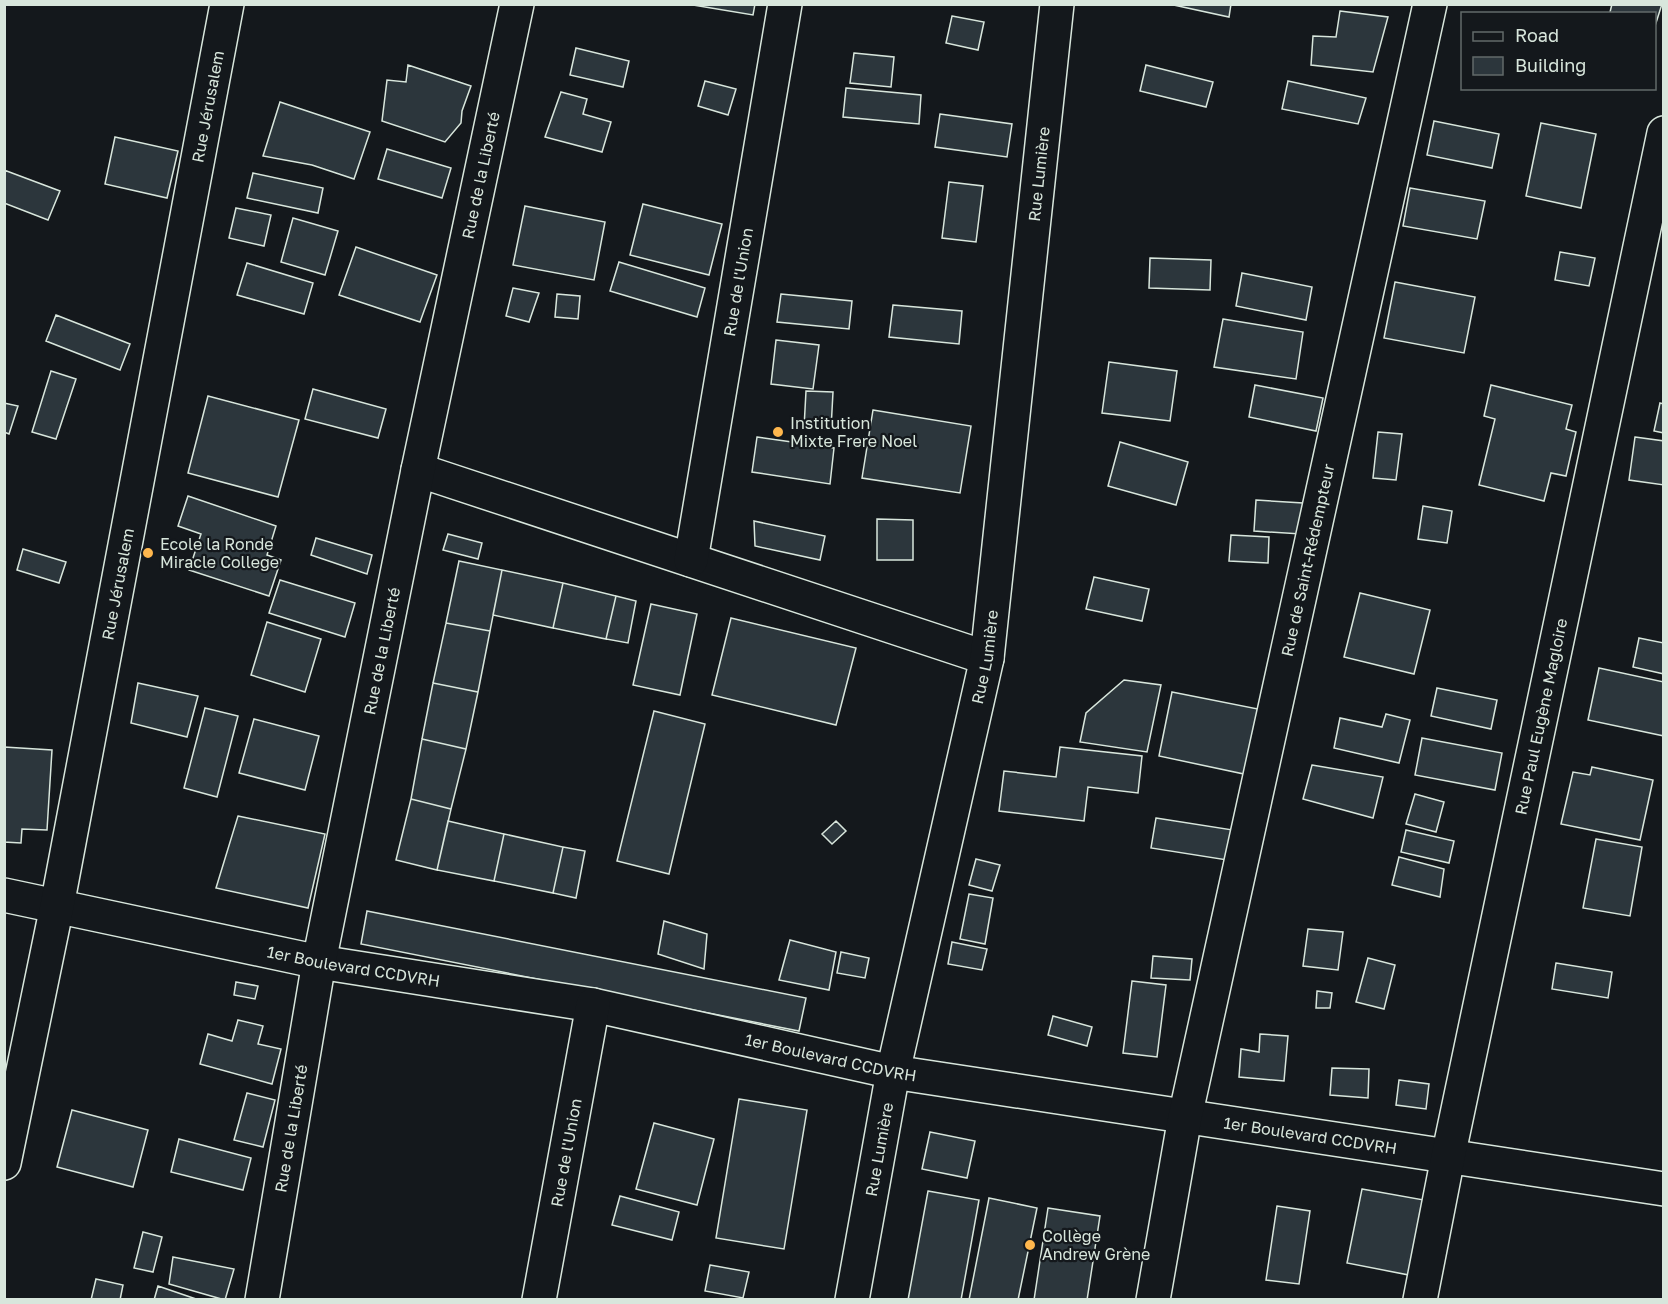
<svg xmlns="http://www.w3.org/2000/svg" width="1668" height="1304" font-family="'Golos Text',sans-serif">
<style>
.building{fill:#2c363c;stroke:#d8e6dc;stroke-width:1.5}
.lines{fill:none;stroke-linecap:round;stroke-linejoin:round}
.street-casing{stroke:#d8e6dc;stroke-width:36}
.street{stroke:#14181c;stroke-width:33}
.poi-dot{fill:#ffb74d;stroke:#14181c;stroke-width:2}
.labels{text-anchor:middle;stroke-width:4.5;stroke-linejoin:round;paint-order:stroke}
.street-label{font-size:16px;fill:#d8e6dc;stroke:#14181c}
.poi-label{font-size:16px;fill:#d8e6dc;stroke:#14181c;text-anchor:start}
</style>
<rect width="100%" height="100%" fill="#14181c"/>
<path class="building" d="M687,4H755L753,15Z
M1169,4H1231L1229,17Z
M1612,4H1662L1655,26L1654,14H1614L1610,12Z
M1340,11L1388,17L1373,72L1311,65L1313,36L1336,37Z
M952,16L984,22L978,50L946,43Z
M576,48L629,61L623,87L570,75Z
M854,53L894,57L891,87L850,83Z
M408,65L471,86L462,111L461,123L445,142L382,121L387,80L406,82Z
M1146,65L1213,82L1206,107L1140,91Z
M705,81L736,89L728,115L698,106Z
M1288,81L1366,98L1358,124L1282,109Z
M846,88L921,95L919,124L843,117Z
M561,92L587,99L583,114L611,122L602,152L545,137Z
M280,102L370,132L354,179L312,165L263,156Z
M940,114L1012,124L1007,157L935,147Z
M1434,121L1499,134L1492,168L1427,155Z
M1541,123L1596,134L1581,208L1526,196Z
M115,137L178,151L167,198L105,184Z
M387,149L451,168L442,198L378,179Z
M4,170L60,191L48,220L4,203Z
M253,173L323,188L318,213L247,198Z
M949,182L983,186L976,242L942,238Z
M1410,188L1485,201L1477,239L1403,226Z
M643,204L722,224L709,275L630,255Z
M525,206L605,222L594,280L513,265Z
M236,208L271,215L264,246L229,238Z
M293,218L338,231L325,275L281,262Z
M356,247L437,275L420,322L339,295Z
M1560,252L1595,258L1589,286L1555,280Z
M1150,258L1211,260L1210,290L1149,288Z
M619,262L705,288L697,317L610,291Z
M247,263L313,283L304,314L237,295Z
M1242,273L1312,287L1306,320L1236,306Z
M1395,282L1475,297L1464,353L1384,338Z
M513,288L539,293L529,322L506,316Z
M557,294L580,296L578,319L555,317Z
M781,294L852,301L849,329L777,322Z
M893,305L962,311L959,344L889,337Z
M56,315L130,344L120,370L46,341Z
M1223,319L1303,332L1296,379L1214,367Z
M776,340L819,345L813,389L771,384Z
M1109,362L1177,371L1170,421L1102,413Z
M51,371L76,379L56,439L32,432Z
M1255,385L1323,398L1316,431L1249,417Z
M1491,385L1572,405L1566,429L1576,432L1566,476L1551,473L1544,501L1479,485L1495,419L1484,416Z
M313,389L386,409L378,438L305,419Z
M806,391L833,392L831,429L804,428Z
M208,396L299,420L278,497L188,473Z
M4,403L18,406L9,434L4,432Z
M1660,403L1664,404V433L1654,431Z
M873,410L971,426L960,493L862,478Z
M1378,432L1402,434L1396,480L1373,478Z
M757,437L834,448L830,484L752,472Z
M1635,437L1664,441V485L1629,480Z
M1120,442L1188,462L1176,505L1108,486Z
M188,496L276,526L267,555L281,560L269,596L189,570L201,534L178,526Z
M1256,500L1303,503L1301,534L1254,531Z
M1423,506L1452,511L1447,543L1418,539Z
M877,519L913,520V560H877Z
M754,521L825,536L820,560L755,546Z
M448,534L482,543L478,559L443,550Z
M1231,535L1269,537L1268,563L1229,561Z
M316,538L372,555L367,574L311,555Z
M23,549L66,562L59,583L17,570Z
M459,561L502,570L490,631L446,623Z
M502,570L563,583L553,628L493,615Z
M1094,577L1149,589L1142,621L1086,609Z
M280,580L355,603L345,637L269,613Z
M563,583L616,596L606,639L553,628Z
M1360,593L1430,610L1414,674L1344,657Z
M616,596L636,601L628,643L606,639Z
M651,604L697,614L680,695L633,685Z
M731,618L856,648L836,725L712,695Z
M267,622L321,639L305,692L251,675Z
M446,623L490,631L478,692L433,683Z
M1639,638L1664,643V674L1633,667Z
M1599,668L1664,682V736L1588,720Z
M1124,680L1161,685L1147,752L1080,742L1086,713Z
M138,683L198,696L187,737L131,723Z
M433,683L478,692L466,749L422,739Z
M1437,688L1497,700L1491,729L1431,716Z
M1172,692L1258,709L1244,774L1159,756Z
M205,708L238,716L217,797L184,788Z
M654,711L705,724L669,874L617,861Z
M1386,714L1410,720L1399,763L1334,748L1340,718L1382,727Z
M254,719L319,736L305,790L239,773Z
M1422,738L1502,753L1495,790L1415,775Z
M422,739L466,749L451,809L411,799Z
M4,747L52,750L47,830L22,829L21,843L4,842Z
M1060,747L1142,756L1138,793L1088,787L1084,821L999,811L1004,771L1056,777Z
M1312,765L1383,777L1373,818L1303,799Z
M1592,767L1653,780L1640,840L1561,824L1573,772L1590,775Z
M1415,794L1444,802L1436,832L1406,824Z
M411,799L451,809L437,870L396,860Z
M238,816L325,834L308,908L216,888Z
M1156,818L1233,830L1227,860L1151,848Z
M448,821L504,834L494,881L437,870Z
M836,821L846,831L832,844L822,834Z
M1406,830L1454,841L1449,863L1401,852Z
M504,834L563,847L553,893L494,881Z
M1596,839L1642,847L1630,916L1583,908Z
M563,847L585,851L576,898L553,893Z
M1399,857L1444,869L1440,897L1392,885Z
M976,859L1000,865L992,891L969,885Z
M969,894L993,898L985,944L960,939Z
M367,911L806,998L799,1031L361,944Z
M664,921L707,934L704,969L658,954Z
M1308,929L1343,932L1338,970L1303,966Z
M790,940L836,952L829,990L779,980Z
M952,942L987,949L982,970L948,964Z
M841,952L869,958L865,978L837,973Z
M1153,956L1192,959L1190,980L1151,978Z
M1368,958L1395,965L1384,1009L1356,1002Z
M1556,963L1612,972L1608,998L1552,989Z
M1132,981L1166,985L1157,1057L1123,1053Z
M236,982L258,986L255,999L234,995Z
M1317,991L1332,993L1330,1008H1316Z
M1053,1016L1092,1027L1087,1046L1048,1035Z
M238,1020L263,1026L258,1044L281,1049L272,1084L200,1064L208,1034L232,1041Z
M1260,1034L1288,1036L1284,1081L1239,1077L1241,1049L1259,1052Z
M1332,1068L1369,1069L1368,1098L1330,1095Z
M1399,1080L1429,1084L1426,1109L1396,1105Z
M247,1093L275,1100L263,1147L234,1140Z
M739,1099L807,1110L784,1249L716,1238Z
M72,1110L148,1130L133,1187L57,1167Z
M654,1123L714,1139L697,1205L636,1189Z
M930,1132L975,1141L967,1178L922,1169Z
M179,1139L251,1158L243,1190L171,1172Z
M1362,1189L1424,1200L1409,1275L1347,1263Z
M928,1191L979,1200L961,1300H908Z
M620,1196L679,1212L672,1240L612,1225Z
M989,1198L1037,1208L1018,1300H969Z
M1277,1206L1310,1211L1299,1284L1266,1280Z
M1048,1208L1100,1216L1087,1300H1034Z
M143,1232L162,1237L153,1272L134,1268Z
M173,1257L234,1269L225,1300L169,1284Z
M710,1265L749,1272L743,1298L705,1291Z
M96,1279L123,1285L120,1300H91Z
M158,1286L199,1300H154Z"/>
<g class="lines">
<g class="street-casing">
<g id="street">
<path d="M418,470L987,658"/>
<path id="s1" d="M691,560L785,4"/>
<path id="s2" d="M4,895L319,962L593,1005L893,1072L1664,1189"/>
<path id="s3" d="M4,1163L57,906L227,4"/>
<path id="s4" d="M262,1300L319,962L418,470L517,4"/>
<path id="s5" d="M539,1300L593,1005"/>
<path id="s6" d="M852,1300L893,1072L987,658L1057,4"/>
<path id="s7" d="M1153,1300L1185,1117L1430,4"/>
<path id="s8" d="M1420,1300L1448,1157L1664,133"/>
</g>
</g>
<use href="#street" class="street"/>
</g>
<g class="poi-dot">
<circle cx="778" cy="432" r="6"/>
<circle cx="148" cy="553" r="6"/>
<circle cx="1030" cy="1245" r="6"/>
</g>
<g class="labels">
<g class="street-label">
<text dy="6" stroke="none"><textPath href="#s3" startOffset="1076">Rue Jérusalem</textPath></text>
<text dy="6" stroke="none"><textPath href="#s6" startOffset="1143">Rue Lumière</textPath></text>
<text dy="6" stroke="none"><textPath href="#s4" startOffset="1146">Rue de la Liberté</textPath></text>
<text dy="6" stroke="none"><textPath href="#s1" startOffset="282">Rue de l'Union</textPath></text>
<text dy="6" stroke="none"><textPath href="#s7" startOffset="756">Rue de Saint-Rédempteur</textPath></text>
<text dy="6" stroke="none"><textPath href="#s3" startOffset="590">Rue Jérusalem</textPath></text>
<text dy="6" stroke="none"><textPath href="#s4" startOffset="660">Rue de la Liberté</textPath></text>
<text dy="6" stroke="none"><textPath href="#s6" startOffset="657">Rue Lumière</textPath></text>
<text dy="6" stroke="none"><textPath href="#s8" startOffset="596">Rue Paul Eugène Magloire</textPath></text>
<text dy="6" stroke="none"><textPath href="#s2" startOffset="357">1er Boulevard CCDVRH</textPath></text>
<text dy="6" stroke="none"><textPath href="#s2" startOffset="843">1er Boulevard CCDVRH</textPath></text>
<text dy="6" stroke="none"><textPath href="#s4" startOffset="174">Rue de la Liberté</textPath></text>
<text dy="6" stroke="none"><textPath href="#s2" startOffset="1329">1er Boulevard CCDVRH</textPath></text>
<text dy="6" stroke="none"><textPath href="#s6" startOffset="153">Rue Lumière</textPath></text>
<text dy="6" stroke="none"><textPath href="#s5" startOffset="150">Rue de l'Union</textPath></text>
</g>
<g class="poi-label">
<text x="790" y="429">Institution<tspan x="790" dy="18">Mixte Frere Noel</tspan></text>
<text x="160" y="550">Ecole la Ronde<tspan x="160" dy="18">Miracle College</tspan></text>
<text x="1042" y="1242">Collège<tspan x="1042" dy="18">Andrew Grène</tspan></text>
</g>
</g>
<rect width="1668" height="1304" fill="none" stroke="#d8e6dc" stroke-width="12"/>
<rect x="1461" y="12" width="195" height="78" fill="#14181c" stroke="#626a69" stroke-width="1.5"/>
<rect x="1473" y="32" width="30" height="9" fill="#14181c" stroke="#626a69" stroke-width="1.5"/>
<text x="1515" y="42" font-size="18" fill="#d8e6dc">Road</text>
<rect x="1473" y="57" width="30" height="18" fill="#2c363c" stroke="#626a69" stroke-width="1.5"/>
<text x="1515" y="72" font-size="18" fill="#d8e6dc">Building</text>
</svg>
